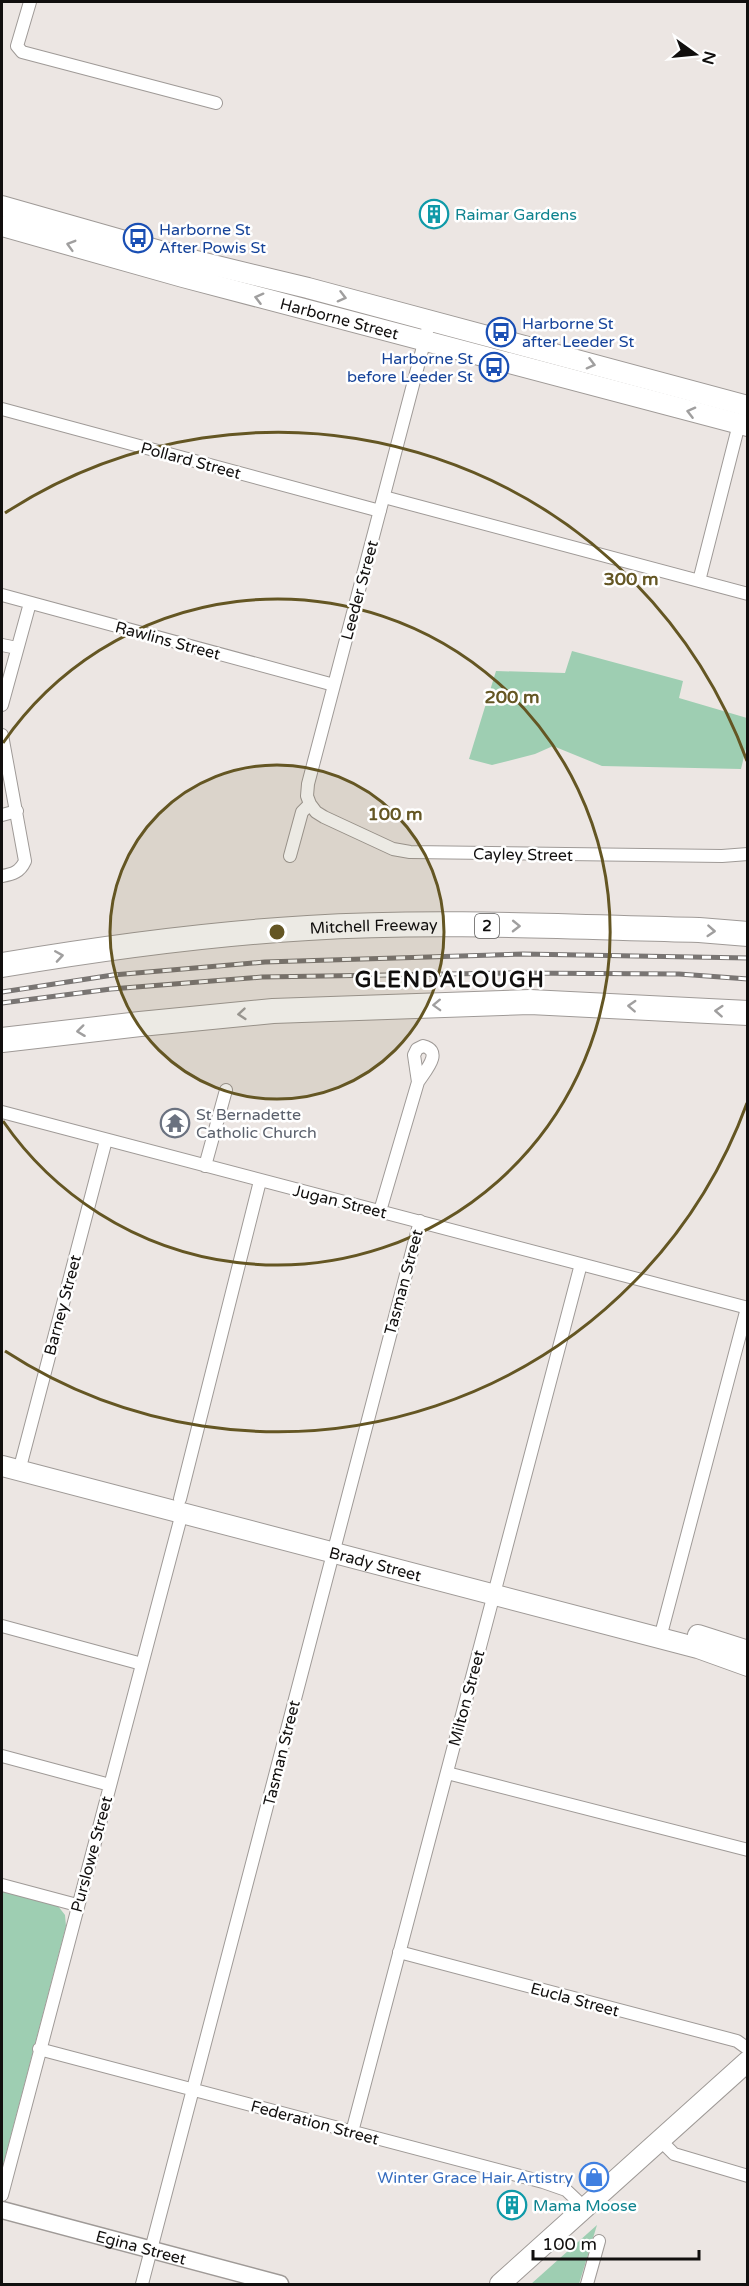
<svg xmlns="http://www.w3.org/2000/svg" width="749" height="2286" font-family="'Varela Round',sans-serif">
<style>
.green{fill:#9eceb2}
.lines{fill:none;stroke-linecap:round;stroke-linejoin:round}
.minor-casing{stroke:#9f9a97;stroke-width:14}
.tertiary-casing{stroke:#9f9a97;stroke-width:19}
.primary-casing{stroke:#9f9a97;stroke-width:22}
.motorway-casing{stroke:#9f9a97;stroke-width:26}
.minor{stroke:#fff;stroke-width:12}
.tertiary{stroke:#fff;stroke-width:16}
.primary{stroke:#fff;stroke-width:20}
.motorway{stroke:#fff;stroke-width:24}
.rail-casing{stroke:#797573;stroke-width:5}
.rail{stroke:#fff;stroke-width:3;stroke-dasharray:9;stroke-linecap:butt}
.oneway{stroke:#a09f9f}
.ring{fill:none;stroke:#645623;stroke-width:3}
.labels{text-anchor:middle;stroke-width:5;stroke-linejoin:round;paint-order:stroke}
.shield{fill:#fff;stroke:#585756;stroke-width:1.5}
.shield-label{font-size:15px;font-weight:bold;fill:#110f0e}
.culture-label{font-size:16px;fill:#0d838f;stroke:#fff;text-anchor:start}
.transit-label{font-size:16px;fill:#164399;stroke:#fff;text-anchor:start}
.street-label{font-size:16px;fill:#110f0e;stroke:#fff}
.worship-label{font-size:16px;fill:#5b616d;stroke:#fff;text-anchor:start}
.shop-label{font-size:16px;fill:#366cbe;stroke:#fff;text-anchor:end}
.district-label{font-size:22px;font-weight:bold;letter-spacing:1.5px;fill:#110f0e;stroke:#fff}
.centre{fill:#645623;stroke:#fff;stroke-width:3}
.ring-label{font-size:18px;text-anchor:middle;font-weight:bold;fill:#645623;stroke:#fff;stroke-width:5;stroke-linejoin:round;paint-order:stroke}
</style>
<rect width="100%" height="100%" fill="#ece6e3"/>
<path class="green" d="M572,651L683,681L679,698L747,718V744L741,769L602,766L553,746L535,754L492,765L469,759L496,671L565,673Z
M2,1891L58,1906L65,1915L66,1926L2,2169Z
M597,2225L579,2284H531Z"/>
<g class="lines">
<g class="minor-casing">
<path id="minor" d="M30,2L17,46L22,52L216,103
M2,409L380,511
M384,497L748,594
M699,581L739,424
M2,595L334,685
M2,645L17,648
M2,705L30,603
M2,735L25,861C20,872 13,874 2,876
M310,804L316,812L324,817L393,849L410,852L722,856L748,854
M2,815L17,811
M290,856L302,812L310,804L307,796L308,784L430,320
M2,1112L748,1308
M205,1166L226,1090
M380,1211L418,1082L414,1055L417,1049L423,1046C444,1051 425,1071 418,1082
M19,1471L106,1140
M180,1499L260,1181
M2,1626L142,1664
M660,1638L747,1308
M2,1756L110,1785
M447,1773L748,1850
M2,1885L77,1905
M399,1952L737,2041L748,2049
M39,2049L543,2182L566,2190L585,2208
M352,2132L581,1264
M660,2140L674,2154L748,2176
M2,2195L182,1513
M142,2284L420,1221
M587,2284L599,2241"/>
</g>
<g class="tertiary-casing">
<g id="tertiary">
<path id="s1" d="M2,2210L280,2284"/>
</g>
</g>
<g class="primary-casing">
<g id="primary">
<path d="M2,206L192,260L308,288L748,406"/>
<path id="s2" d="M2,226L183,277L748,426"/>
<path id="s3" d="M2,1466L698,1648L748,1666"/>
<path d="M698,1635L748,1651"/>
<path d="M500,2284L748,2061"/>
</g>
</g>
<g class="motorway-casing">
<g id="motorway">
<path id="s4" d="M2,965C103,948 205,934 308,928C438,920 569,927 699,930L748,934"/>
<path d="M2,1040L140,1024L273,1011L530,1002L748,1013"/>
</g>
</g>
<use href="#minor" class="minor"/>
<use href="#tertiary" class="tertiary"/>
<use href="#primary" class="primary"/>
<use href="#motorway" class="motorway"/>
<g class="rail-casing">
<path id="rail" d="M2,992L113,975L265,962L523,954L748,958
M2,1003L111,989L262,977L511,973L679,974L748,979"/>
</g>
<use href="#rail" class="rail"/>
</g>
<defs><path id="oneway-chevron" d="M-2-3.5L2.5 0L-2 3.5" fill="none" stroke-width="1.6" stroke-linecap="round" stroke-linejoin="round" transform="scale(1.5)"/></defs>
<g class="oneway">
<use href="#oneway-chevron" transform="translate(71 245) rotate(-164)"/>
<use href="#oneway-chevron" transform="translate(342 297) rotate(15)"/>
<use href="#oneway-chevron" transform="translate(259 298) rotate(-165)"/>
<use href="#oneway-chevron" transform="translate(591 364) rotate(15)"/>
<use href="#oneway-chevron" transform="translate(691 412) rotate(-166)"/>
<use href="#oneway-chevron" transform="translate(516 926) rotate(1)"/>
<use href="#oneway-chevron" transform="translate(711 931) rotate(4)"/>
<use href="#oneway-chevron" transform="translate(59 956) rotate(-9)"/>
<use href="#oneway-chevron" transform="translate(437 1005) rotate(178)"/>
<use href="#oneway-chevron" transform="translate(632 1006) rotate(-177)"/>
<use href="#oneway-chevron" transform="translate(719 1011) rotate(-176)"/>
<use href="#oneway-chevron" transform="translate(242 1014) rotate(175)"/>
<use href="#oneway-chevron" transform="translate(81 1031) rotate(173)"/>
</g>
<circle cx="277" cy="932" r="167" fill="#645623" fill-opacity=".12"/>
<g class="ring">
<circle cx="277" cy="932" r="167"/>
<path d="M3 743A333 333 0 1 1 3 1121"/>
<path d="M747 1103A500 500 0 0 1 5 1351M5 513A500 500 0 0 1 747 761"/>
</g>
<defs>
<g id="building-ring" transform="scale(1.5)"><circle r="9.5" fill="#fff" stroke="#0f9aa8" stroke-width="1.5"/><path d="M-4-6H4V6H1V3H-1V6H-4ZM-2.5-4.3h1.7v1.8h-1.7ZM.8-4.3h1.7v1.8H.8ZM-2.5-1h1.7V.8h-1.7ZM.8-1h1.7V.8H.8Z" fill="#0f9aa8"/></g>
<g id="bus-ring" transform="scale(1.5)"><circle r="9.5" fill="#fff" stroke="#1a4fb4" stroke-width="1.5"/><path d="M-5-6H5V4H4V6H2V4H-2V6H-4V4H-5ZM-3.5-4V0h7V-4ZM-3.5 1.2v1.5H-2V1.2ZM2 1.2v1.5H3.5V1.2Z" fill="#1a4fb4"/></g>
<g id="temple-ring" transform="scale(1.5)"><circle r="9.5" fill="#fff" stroke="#6b7280" stroke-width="1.5"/><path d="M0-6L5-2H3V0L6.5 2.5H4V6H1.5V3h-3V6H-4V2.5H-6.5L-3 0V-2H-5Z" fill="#6b7280"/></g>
<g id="shop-ring" transform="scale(1.5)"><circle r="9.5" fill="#fff" stroke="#3f7fe0" stroke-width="1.5"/><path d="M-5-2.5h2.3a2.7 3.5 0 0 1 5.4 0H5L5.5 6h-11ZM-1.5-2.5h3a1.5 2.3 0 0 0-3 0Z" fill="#3f7fe0"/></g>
</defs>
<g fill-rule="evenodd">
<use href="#building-ring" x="434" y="214"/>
<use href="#bus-ring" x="138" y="238"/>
<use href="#bus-ring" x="501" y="332"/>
<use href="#bus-ring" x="494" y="367"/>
<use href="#temple-ring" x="175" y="1123"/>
<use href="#shop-ring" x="594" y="2177"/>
<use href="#building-ring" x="512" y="2205"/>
</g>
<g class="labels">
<rect class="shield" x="475" y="914" width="24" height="24" rx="4.5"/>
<g class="shield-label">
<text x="487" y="931">2</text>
</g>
<g class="culture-label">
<text x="455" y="220">Raimar Gardens</text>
<text x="533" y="2211">Mama Moose</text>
</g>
<g class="transit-label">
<text x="159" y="235">Harborne St<tspan x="159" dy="18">After Powis St</tspan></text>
<text x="522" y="329">Harborne St<tspan x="522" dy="18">after Leeder St</tspan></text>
<text x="473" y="364" text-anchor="end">Harborne St<tspan x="473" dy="18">before Leeder St</tspan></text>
</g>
<g class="street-label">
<text dy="6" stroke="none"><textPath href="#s2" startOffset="350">Harborne Street</textPath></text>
<text transform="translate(191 460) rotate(15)" y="6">Pollard Street</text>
<text transform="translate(359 590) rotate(-75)" y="6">Leeder Street</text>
<text transform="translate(168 640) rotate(15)" y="6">Rawlins Street</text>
<text transform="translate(523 854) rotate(1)" y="6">Cayley Street</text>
<text dy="6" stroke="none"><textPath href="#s4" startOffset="374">Mitchell Freeway</textPath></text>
<text transform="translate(340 1201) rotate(14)" y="6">Jugan Street</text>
<text transform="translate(403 1282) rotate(-75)" y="6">Tasman Street</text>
<text transform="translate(62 1305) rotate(-75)" y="6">Barney Street</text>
<text dy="6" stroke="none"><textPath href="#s3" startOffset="386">Brady Street</textPath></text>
<text transform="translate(466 1698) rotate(-75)" y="6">Milton Street</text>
<text transform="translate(281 1753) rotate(-76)" y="6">Tasman Street</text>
<text transform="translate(91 1854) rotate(-75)" y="6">Purslowe Street</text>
<text transform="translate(575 1999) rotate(15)" y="6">Eucla Street</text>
<text transform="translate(315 2122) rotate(15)" y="6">Federation Street</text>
<text dy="6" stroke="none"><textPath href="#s1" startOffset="144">Egina Street</textPath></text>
</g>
<g class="worship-label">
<text x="196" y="1120">St Bernadette<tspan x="196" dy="18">Catholic Church</tspan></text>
</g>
<g class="shop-label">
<text x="573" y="2183">Winter Grace Hair Artistry</text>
</g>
<g class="district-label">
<text x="450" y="987">GLENDALOUGH</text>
</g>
</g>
<circle cx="277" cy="932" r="9" class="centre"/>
<g class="ring-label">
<text x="631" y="585">300 m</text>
<text x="512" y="703">200 m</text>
<text x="395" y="820">100 m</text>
</g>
<rect width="749" height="2286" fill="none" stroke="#110f0e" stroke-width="6"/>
<g transform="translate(695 54) rotate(105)" stroke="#ffffff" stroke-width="4.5" paint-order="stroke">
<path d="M0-4.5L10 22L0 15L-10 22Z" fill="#110f0e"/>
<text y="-9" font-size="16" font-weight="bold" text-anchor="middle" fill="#110f0e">N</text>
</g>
<path d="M533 2250v9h166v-9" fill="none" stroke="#110f0e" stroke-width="3"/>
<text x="542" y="2250" font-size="18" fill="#110f0e" stroke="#ffffff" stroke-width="4.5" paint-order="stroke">100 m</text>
</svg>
